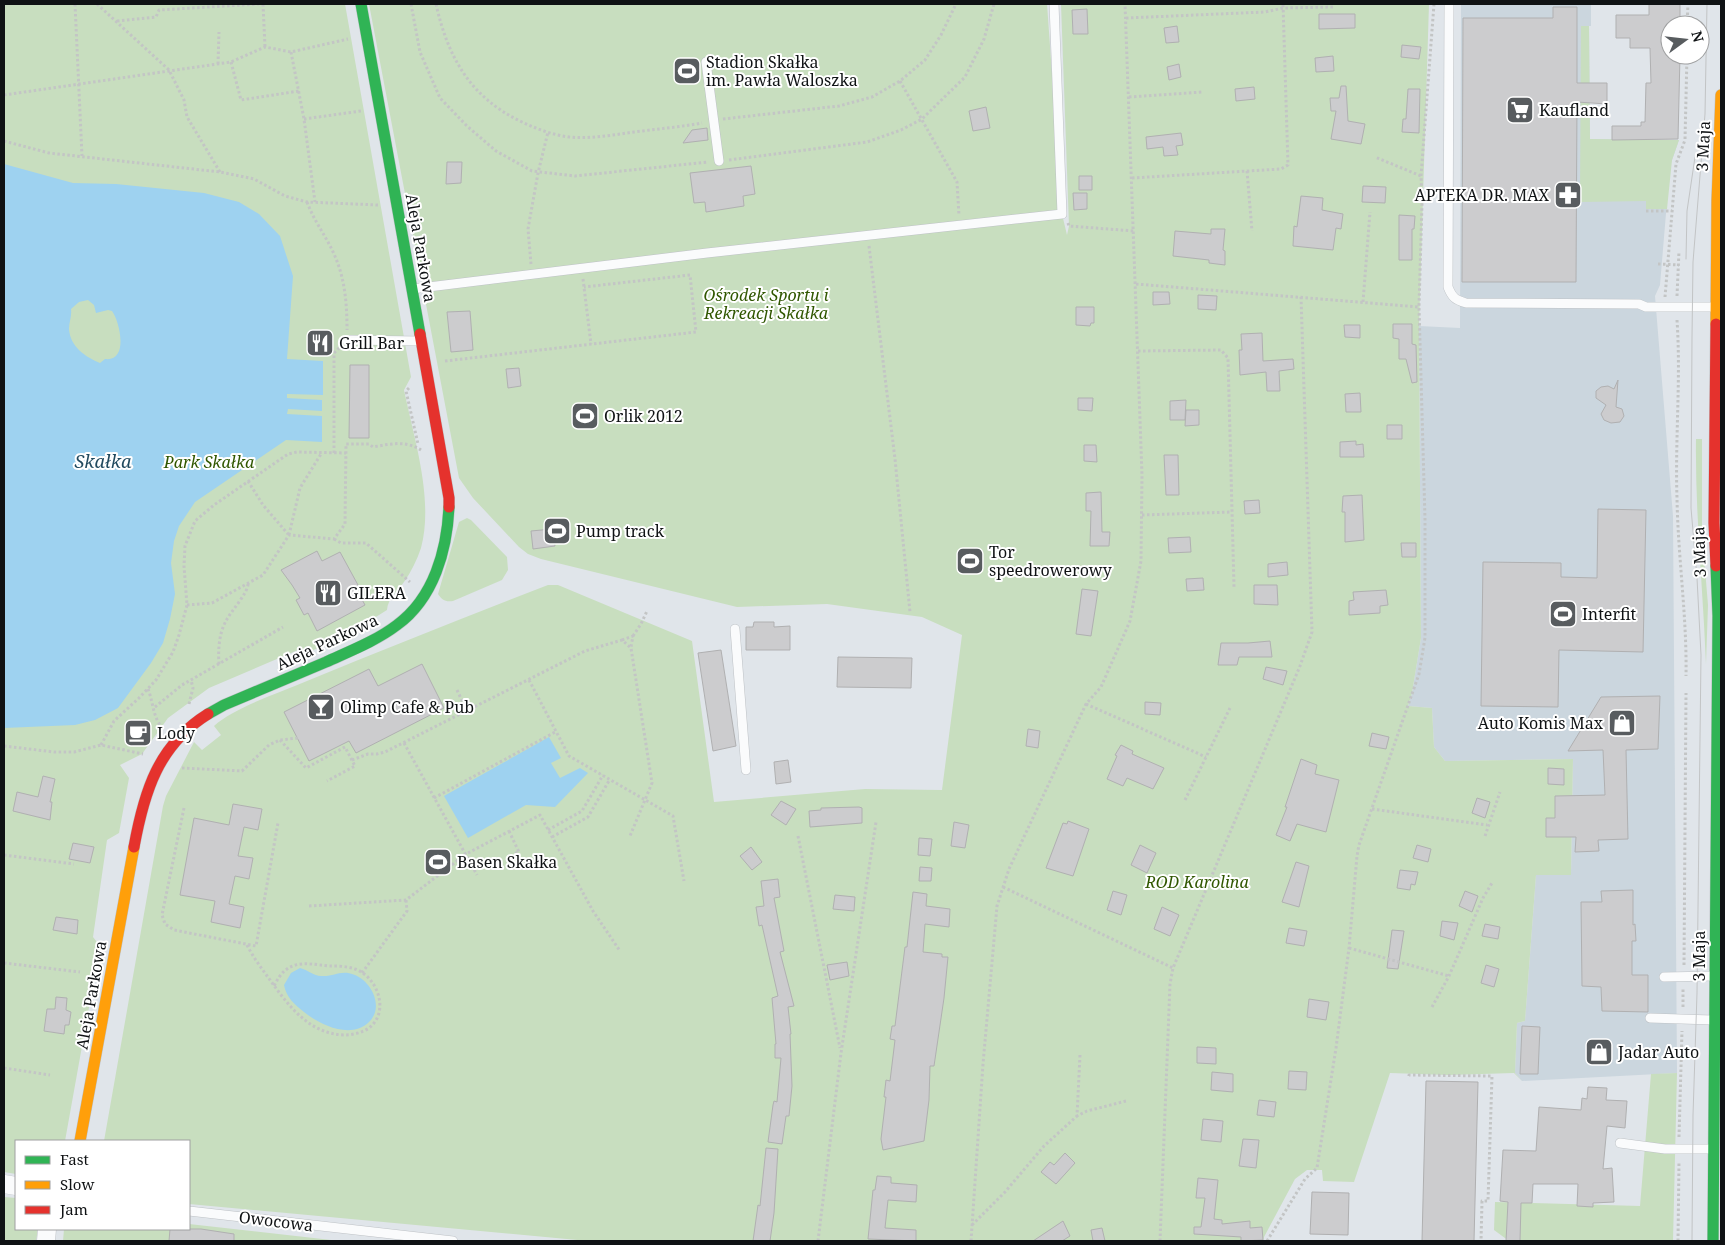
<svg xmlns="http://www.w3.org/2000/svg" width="1725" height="1245" font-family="'Noto Serif',serif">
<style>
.built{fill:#cbd6de}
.green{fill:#c8debf}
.water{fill:#9ed2f0;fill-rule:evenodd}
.building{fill:#ccccce;stroke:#b0b0b1}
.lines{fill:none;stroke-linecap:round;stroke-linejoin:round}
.lane-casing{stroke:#bec2c6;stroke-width:10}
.street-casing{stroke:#bec2c6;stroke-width:19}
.fast-casing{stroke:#bec2c6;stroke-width:12}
.slow-casing{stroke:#bec2c6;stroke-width:12}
.jam-casing{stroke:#bec2c6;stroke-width:12}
.path{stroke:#c3c5c5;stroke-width:3;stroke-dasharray:2.5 2.5;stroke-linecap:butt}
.lane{stroke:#fafbfc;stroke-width:9}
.street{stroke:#fafbfc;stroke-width:18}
.fast{stroke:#30b455;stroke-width:11}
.slow{stroke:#ff9f0a;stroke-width:11}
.jam{stroke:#e5322d;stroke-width:11}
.tram{stroke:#c2c4c5;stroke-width:1}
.labels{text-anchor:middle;stroke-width:4;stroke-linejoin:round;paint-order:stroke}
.poi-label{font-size:16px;fill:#0f1214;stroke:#fff;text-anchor:start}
.street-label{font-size:16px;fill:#0f1214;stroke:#fff}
.park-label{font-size:16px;font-style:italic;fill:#305700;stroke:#fff}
.water-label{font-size:18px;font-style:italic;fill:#214a5f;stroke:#fff}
</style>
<rect width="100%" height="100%" fill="#e0e5ea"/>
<path class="built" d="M1461,4H1591V26H1589L1590,139L1679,140L1670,166L1660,285L1655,296L1673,516L1677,1073L1522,1081L1515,1073L1517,1023L1525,1021L1536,875H1571L1573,759L1445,761L1434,747L1432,708L1408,706L1412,693L1421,638L1419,326L1460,328Z"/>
<path class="green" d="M4,4H345L411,377L404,390C414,439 434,499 421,548C417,560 411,572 404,582C397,592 388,598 387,610L347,635L307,653L298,650L209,688L168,718L142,754L120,765L129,778L119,833L107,840L93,937L100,946L65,1141H16V1174L4,1172Z
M369,4H1047L1062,214L1067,235L1069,226L1061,4H1429L1419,326L1421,638L1412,693L1408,706L1432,708L1434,747L1445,761L1573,759L1571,875H1536L1525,1021L1517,1023L1515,1073L1522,1081L1514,1073L1448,1075L1390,1073L1354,1182L1323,1181L1322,1170H1307L1295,1179L1264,1237L1263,1241H588L189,1204V1141H104L163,806L166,796L194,742L202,750L221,735L214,726C233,708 281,692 307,681C387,648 467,616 548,585H558L692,641L714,802L865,789L942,790L962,635L922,617L827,604L737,607L541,559L528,554L519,547L473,498L459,478Z
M1581,26H1589L1590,139L1679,140L1672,160L1667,209H1646V201L1580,202Z
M1696,439H1702V533L1708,605L1706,664C1703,589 1695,514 1696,439Z
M467,518L471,520L507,557L508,570L502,580L453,601C445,602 442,600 438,594L459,522Z
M1677,1073L1673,1241H1509L1494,1230L1495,1202L1640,1206L1651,1074Z
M4,1197L16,1198V1229H38L36,1241H4Z
M189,1224L340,1241H63L64,1229H189Z"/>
<path class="water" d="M4,164L73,183L116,184L204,193L239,202L259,214L280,236L293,276L287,359L323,361V395L287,394V398L322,400V411L288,409L287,414L322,416V442L286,440L195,502L179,526L174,541L171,563L175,594L170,619L163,643L151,663L118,708L95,720L75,725L4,728ZM88,300L94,305L96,313L108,310L112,311C120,322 129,362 105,359L100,363C85,357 70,346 69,329C69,322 72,316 71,309L79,302Z
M549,737L561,758L551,763L560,778L580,768L588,773L555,807L526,805L468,838L444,796Z
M300,968C308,970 314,976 321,976C335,977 340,969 355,975C372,982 385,1008 368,1023C350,1039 320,1025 304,1012C295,1005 286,997 284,985L291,973Z"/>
<path class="building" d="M1649,4H1680V25H1670V55H1680L1678,139L1612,140V126H1641V122H1645L1646,83H1651L1650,48H1630V38H1616V15H1649Z
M1553,7H1577V83H1607V104L1577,102L1576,282H1462L1463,18H1553Z
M1087,9L1088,34H1073L1072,10Z
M1319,14H1355V28L1319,29Z
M1177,26L1179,42L1166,43L1164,28Z
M1402,45L1421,47L1419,59L1401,57Z
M1333,56L1334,71L1316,72L1315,58Z
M1179,64L1181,77L1169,80L1167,67Z
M1341,86H1346L1348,121L1365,124L1361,144L1331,139L1336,111H1331L1330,98H1339Z
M1254,87L1255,99L1236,101L1235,89Z
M1408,89H1420L1419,133L1402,132L1403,119H1406Z
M986,107L990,128L973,131L969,111Z
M707,128L708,140L683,143L692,130Z
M1181,133L1183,145L1176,146L1178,155L1164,156L1163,147L1147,149L1146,137Z
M447,162H462L461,183L446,184Z
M751,166L755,194L743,196L744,206L706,212L705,202L694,203L690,173Z
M1079,176H1092V190H1079Z
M1363,186L1386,187L1385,203L1362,202Z
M1073,193H1087V209L1074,210Z
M1301,196L1323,198L1322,210L1343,214L1341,229L1336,228L1333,250L1293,246L1294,226L1297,227Z
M1399,215L1415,216L1414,229H1412V260H1399Z
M1211,229H1225L1223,250L1225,251V265L1209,263V260L1173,256L1175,231L1211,234Z
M1153,292H1169L1170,304L1153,305Z
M1198,295L1217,296L1216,310L1198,309Z
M1076,307H1094V323H1091L1090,326L1076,325Z
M470,311L473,350L451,352L447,312Z
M1393,324H1412V344L1416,345L1417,382L1412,383L1406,359H1399V339L1393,338Z
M1344,325H1360V338L1345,337Z
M1262,333L1263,361L1293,359L1294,369L1279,371L1280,391H1267L1266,372L1240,375L1239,350H1242L1241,334Z
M350,365H369V438H349Z
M519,368L521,386L508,388L506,369Z
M1618,380L1616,407L1622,409L1624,416L1620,422L1611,423L1604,420L1601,414L1606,405L1596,398V391L1601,387L1608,386L1614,389Z
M1360,393L1361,412H1346L1345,394Z
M1078,398H1093L1092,411L1078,410Z
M1186,400L1185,420H1170V401Z
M1186,410H1199V425L1185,426Z
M1387,425H1402V439H1387Z
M1356,441V445L1363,444L1364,457H1340V442Z
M1084,445H1096L1097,462L1084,461Z
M1164,455H1178L1179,495H1166Z
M1101,492L1102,532H1110L1109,546H1090L1091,511H1086V493Z
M1362,495L1364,540L1345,542V512H1342L1343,496Z
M1259,500L1260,513L1245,514L1244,501Z
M1598,509L1646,510L1643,652L1559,650L1558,707L1481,706L1483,562L1561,563V577L1597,578Z
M552,529L555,546L533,549L531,531Z
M1190,537L1191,552L1169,553L1168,538Z
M1401,543H1416V557H1402Z
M317,551L322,561L340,552L358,585L355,587L365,605L317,631L308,613L304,615L296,600L300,598L292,585L281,570Z
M1287,562L1288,575L1268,577V564Z
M1203,578L1204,590L1187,591L1186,579Z
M1254,585H1277L1278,605L1254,604Z
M1082,589L1098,591L1091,636L1076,634Z
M1386,590L1388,605L1380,606V613L1349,615V601L1354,600L1353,592Z
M754,622H774V627L790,626V650H746V627H753Z
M1270,641L1272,657H1239L1237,665H1218L1221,643H1248Z
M721,650L736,746L713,751L698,653Z
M838,657L912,658L911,688L837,687Z
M422,664L444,708L356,753L349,741L309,761L284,712L369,669L378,686Z
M1266,667L1287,671L1283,685L1263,679Z
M1660,696L1658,749L1626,750L1628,839L1598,840L1599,851L1575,852L1576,837H1546V818H1555V796L1605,795L1603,750L1568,751L1601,697Z
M1145,702L1161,703L1160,715L1145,714Z
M1028,729L1040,731L1038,748L1026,746Z
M1372,733L1389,737L1386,749L1369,746Z
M1121,745L1133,751L1132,754L1164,768L1153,789L1127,778L1123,786L1107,779L1117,756L1115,755Z
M1301,759L1317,765L1315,774L1339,780L1326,832L1297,824L1290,841L1276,835L1287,807H1285Z
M788,760L791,782L776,784L774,762Z
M1548,768L1564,769V785L1548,784Z
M43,776L55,779L50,802H52L50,820L13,811L17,792L38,797Z
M1477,798L1490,802L1485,818L1472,813Z
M781,801L796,809L786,825L771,815Z
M233,804L262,809L258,830L244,827L238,856L253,858L249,879L235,876L229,904L244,907L240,928L211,922L215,901L180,895L194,818L229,825Z
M859,807L862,808V823L810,827L809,811L821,810V808Z
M1068,821L1089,829L1073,876L1046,868L1063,823L1067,824Z
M954,822L969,825L965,848L951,846Z
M919,838L932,839L930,856L918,855Z
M73,843L94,847L90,863L69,859Z
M1140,845L1156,853L1147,873L1131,865Z
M1417,845L1431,849L1428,862L1413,858Z
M751,847L762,862L752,870L740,856Z
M1296,862L1309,866L1299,907L1282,902Z
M920,867L932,868L931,881H919Z
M1400,870L1418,872L1415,885L1411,884L1410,890L1397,888Z
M778,879L780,897L774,898L784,951L780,952L794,1006L788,1007L791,1034H790L792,1086L789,1116H786L782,1144L768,1142L773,1105L774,1101L777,1102L781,1058H775V1044H776L772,998L778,996L762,925L759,926L756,907L764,906L761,881Z
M1633,890V925L1635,924L1636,941H1632V975H1648V1012L1602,1011L1601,987L1582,986L1581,902H1602L1601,891Z
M1113,891L1127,895L1121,915L1107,910Z
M1465,891L1478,896L1472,912L1459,906Z
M913,892L927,894L926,906L950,909L949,927L925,924L923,952L942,954V957H948L944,998L934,1066H930L929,1100L924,1141L883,1150L881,1139L886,1097H884L886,1080L890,1081L895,1040L890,1039L892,1026H895L905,947H907Z
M835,895L855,897L854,911L833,909Z
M1162,907L1179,915L1170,936L1154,929Z
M56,917L78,920L77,934L53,930Z
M1442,921L1458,923L1454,940L1440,936Z
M1485,924L1500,927L1498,939L1482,936Z
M1289,928L1307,931L1304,946L1286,943Z
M1392,930L1404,931L1398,969L1387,968Z
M847,962L849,976L830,980L827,965Z
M1486,965L1499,969L1494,987L1481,983Z
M56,997L67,998L66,1010L71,1012L69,1025H65L64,1034L44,1031L47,1009H55Z
M1309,999L1329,1002L1326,1020L1307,1017Z
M1522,1026L1540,1027L1538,1074H1520Z
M1197,1047L1216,1048V1064L1197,1063Z
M1289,1071L1307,1072L1306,1090L1288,1089Z
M1212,1072L1233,1074V1092L1211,1090Z
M1426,1081L1478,1082L1474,1241H1422Z
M1588,1087L1607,1088L1606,1100L1627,1101L1625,1128L1607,1126L1603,1169L1612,1168L1614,1202L1593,1203V1207L1577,1206L1578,1184H1533L1532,1203H1521L1520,1241H1506L1508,1202L1500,1201L1503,1150L1536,1151L1539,1107L1581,1110L1582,1098L1587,1099Z
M1259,1100L1276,1102L1274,1117L1257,1115Z
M1203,1119L1223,1121L1221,1142L1201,1140Z
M1243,1139L1259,1140L1256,1168L1239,1166Z
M766,1148L778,1149L774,1213L770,1241H753L758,1205L760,1206Z
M1065,1153L1075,1163L1056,1184L1041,1172L1050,1162L1054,1165Z
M877,1176L891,1177V1183L917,1185L916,1202L888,1200L885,1228L916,1230V1241L868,1239L873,1190H875Z
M1198,1178L1218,1180L1214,1219L1222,1220V1224L1250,1221V1228L1262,1227L1263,1240L1241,1241V1237L1194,1234V1227H1201L1205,1198H1196Z
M1312,1192L1349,1193L1348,1235L1310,1234Z
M1063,1221L1070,1236L1062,1241H1033Z
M1102,1228L1105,1241H1093L1091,1230Z
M170,1229H201L234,1234V1241H169Z"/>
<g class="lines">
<g class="lane-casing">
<path id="lane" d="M1449,4L1448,287C1452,297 1455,300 1466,303L1639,304L1646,307H1715
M706,62L719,161
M412,289L707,253L1062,214L1054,4
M347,340L419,341
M735,629L746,770
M1664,977L1713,976
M1650,1018L1712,1020
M1620,1143L1665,1149H1711
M189,1211L453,1241"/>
</g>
<g class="street-casing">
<path id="street" d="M4,1184L16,1186
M46,1241L47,1229"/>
</g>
<g class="fast-casing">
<path id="fast" d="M361,4L420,334
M208,714L224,705C258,691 292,676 326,662C350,651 376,641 397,625C434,598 447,550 449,507
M1713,1241L1718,616L1716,566"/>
</g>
<g class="slow-casing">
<path id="slow" d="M1716,324L1717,201L1721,95
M80,1141L134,847"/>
</g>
<g class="jam-casing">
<path id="jam" d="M1716,324L1714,523L1716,566
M420,334L449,498V507
M134,847C144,792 158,745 208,714"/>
</g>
<path class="path" d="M75,4L82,156
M97,4L169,70L184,100L187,117L220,172
M263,4L265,47
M411,4L420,52L440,98L467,126L496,151L532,171L575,176L708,162
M436,4C448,58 471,98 522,122C537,129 553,135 569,137C591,139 613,135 634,132C657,129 680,127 702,123
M1126,18L1265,12L1283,8L1334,7
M117,21L156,17L159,10L259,4
M1687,25L1688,4
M291,52L304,119L315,202
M231,62L241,100L299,91
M218,64L219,32
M900,81L957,182L959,216
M4,95L231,62L265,47L291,52L348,39
M1129,97L1203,92
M304,119L361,111
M723,119L839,106L872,97L900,81L925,60L941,35L956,4
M4,141L49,153L220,172L254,179L285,196L307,202L378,205
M729,160L867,142L901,130L922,119L965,77L984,39L994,4
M1247,171L1252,231
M1421,176L1434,4
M1132,178L1281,169L1288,165L1283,4
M307,202C314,221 326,236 334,254C345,278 347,304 347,330
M1646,211H1672
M1068,223L1069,226L1134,231
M869,246L895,459L910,612
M531,264L528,229L538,173L548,132
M1658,264L1679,265
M583,279L591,344
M1136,284L1419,307
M1677,296L1679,251
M1665,297L1676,164L1685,140L1687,55
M1363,302L1370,212
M1677,320C1681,379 1675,439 1677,498C1678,558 1687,616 1686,676
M1138,351L1221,350L1228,358L1234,587
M445,361L696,332L690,275L584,287
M409,388L406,391L418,444
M334,453V353L339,348
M248,481L263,505L288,534
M1142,515L1232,512
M289,535L300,488L321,454
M334,539L341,543H366L410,582
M187,605L212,603L263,575L289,535L334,539L345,524L346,444H369L373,447C390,444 405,440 421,450
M633,636L641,624L647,611
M622,640L633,636L631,647
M219,664C218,650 219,633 226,621C231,611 248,593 248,584
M529,680L569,756L673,816L684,881
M148,689C153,701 153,718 162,727
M457,690L467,711
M189,704L193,688L191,680
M1086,704L1206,757
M155,707L182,685L283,627
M280,740L306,768L345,747L355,766L327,781
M404,743L477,875
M101,745L114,721L139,698L156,680L173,652L179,635L187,605L184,566L185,546L195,521L214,505L288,454L297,452L346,453
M4,746L54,752H74L101,745L143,754
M352,760L368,754H377L385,752L585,651L622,640L631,648L652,783L630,836
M182,768L242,771L269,745L280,740L298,738
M434,798L557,731
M1185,800L1230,708
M184,808L162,915L165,924L174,930L256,946L278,823
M1372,809L1487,825
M548,830L582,811L603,775
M509,831L519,852L513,854
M798,836L840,1048
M1485,836L1500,792
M552,837L588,817L610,779
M4,855L74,864
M1003,887L1173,968
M309,906L406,900L466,854L540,815L593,911L620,951
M247,945C253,957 262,969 270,980C288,1005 309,1034 344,1035C352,1035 362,1033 369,1028C390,1012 378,977 355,969C347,966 337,966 329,966C303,963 287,959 274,986
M1349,948L1449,976
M4,963L80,972
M1684,965L1686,693
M362,973L407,911L406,900
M1432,1007L1449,976L1483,898L1492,883
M1683,1007V989
M1080,1055L1077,1116L1087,1111L1126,1101
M4,1068L50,1075
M1409,1076V1075L1492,1076L1488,1201H1482L1481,1241
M1679,1137L1682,1031
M972,1225L1005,1192L1044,1146L1077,1116
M818,1241L841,1053L876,822
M971,1241L983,1064L997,906L1009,869L1086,704L1101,687L1130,621L1141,561L1142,475L1125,4
M1160,1241L1170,984L1173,968L1300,666L1312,632L1301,297
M1267,1241L1305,1179L1317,1168L1336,1048L1349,948L1357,856L1359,845L1419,674L1425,638V519L1419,307L1422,204L1421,176L1375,157
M1678,1241L1679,1161"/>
<use href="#lane" class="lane"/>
<use href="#street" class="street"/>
<use href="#fast" class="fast"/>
<use href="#slow" class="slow"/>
<use href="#jam" class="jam"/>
<path class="tram" d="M1686,259L1687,211L1695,157
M1692,1241L1693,1115L1697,993L1701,655L1697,578L1691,508L1692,337L1693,262L1705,114L1707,4"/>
</g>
<defs>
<g id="stadium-square" transform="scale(1.4375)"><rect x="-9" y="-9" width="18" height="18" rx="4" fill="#585c5f" stroke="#fff"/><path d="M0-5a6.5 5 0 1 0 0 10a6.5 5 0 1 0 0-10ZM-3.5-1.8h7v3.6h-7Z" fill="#fff"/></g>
<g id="supermarket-square" transform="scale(1.4375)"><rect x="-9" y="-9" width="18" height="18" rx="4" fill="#585c5f" stroke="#fff"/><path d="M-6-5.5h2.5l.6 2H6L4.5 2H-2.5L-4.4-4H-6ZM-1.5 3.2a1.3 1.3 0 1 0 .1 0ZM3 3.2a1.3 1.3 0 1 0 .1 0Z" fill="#fff"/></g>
<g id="pharmacy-square" transform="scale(1.4375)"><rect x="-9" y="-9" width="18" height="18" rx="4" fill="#585c5f" stroke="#fff"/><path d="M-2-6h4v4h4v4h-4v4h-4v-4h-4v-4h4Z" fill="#fff"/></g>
<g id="restaurant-square" transform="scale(1.4375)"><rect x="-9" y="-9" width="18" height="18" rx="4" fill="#585c5f" stroke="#fff"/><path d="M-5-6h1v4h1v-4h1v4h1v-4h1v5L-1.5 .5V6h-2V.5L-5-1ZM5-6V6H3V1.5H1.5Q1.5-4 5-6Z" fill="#fff"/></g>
<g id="bar-square" transform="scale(1.4375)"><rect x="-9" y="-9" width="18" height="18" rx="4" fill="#585c5f" stroke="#fff"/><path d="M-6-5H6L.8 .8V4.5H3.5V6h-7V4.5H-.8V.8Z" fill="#fff"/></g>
<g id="shop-square" transform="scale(1.4375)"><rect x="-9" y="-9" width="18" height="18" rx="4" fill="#585c5f" stroke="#fff"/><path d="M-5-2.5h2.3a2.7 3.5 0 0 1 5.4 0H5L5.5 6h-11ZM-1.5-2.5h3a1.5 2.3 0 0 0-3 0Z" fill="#fff"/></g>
<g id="cafe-square" transform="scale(1.4375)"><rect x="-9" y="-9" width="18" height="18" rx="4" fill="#585c5f" stroke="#fff"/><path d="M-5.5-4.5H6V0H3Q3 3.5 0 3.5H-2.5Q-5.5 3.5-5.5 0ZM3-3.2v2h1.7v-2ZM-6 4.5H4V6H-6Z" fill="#fff"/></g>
</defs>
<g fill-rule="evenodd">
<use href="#stadium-square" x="687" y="71"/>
<use href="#supermarket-square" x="1520" y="110"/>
<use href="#pharmacy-square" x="1568" y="195"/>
<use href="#restaurant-square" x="320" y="343"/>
<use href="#stadium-square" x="585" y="416"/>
<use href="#stadium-square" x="557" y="531"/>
<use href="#stadium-square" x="970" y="561"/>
<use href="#restaurant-square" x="328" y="593"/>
<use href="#stadium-square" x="1563" y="614"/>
<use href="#bar-square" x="321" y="707"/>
<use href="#shop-square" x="1622" y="723"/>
<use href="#cafe-square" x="138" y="733"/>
<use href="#stadium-square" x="438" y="862"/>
<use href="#shop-square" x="1599" y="1052"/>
</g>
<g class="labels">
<g class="poi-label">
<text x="706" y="68">Stadion Skałka<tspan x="706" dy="18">im. Pawła Waloszka</tspan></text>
<text x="1539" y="116">Kaufland</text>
<text x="1549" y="201" text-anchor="end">APTEKA DR. MAX</text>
<text x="339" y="349">Grill Bar</text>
<text x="604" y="422">Orlik 2012</text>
<text x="576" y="537">Pump track</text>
<text x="989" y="558">Tor<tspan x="989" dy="18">speedrowerowy</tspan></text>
<text x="347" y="599">GILERA</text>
<text x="1582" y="620">Interfit</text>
<text x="340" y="713">Olimp Cafe &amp; Pub</text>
<text x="1603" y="729" text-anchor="end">Auto Komis Max</text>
<text x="157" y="739">Lody</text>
<text x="457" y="868">Basen Skałka</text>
<text x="1618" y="1058">Jadar Auto</text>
</g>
<g class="street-label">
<text transform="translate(1703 146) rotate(-87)" y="6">3 Maja</text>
<text transform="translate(421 248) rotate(80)" y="6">Aleja Parkowa</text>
<text transform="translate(1699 552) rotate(-92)" y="6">3 Maja</text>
<text transform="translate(327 642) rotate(-25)" y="6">Aleja Parkowa</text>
<text transform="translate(1699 956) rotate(-90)" y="6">3 Maja</text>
<text transform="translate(91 995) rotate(-80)" y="6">Aleja Parkowa</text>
<text transform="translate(276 1221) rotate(7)" y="6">Owocowa</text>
</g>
<g class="park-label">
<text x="766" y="301">Ośrodek Sportu i<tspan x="766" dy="18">Rekreacji Skałka</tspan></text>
<text x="209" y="468">Park Skałka</text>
<text x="1197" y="888">ROD Karolina</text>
</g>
<g class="water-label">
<text x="103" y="468">Skałka</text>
</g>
</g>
<rect width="1725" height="1245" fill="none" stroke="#0f1214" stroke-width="10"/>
<rect x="15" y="1140" width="175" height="90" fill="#ffffff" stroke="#9fa0a1"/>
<rect x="25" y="1156" width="25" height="8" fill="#30b455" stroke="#9fa0a1"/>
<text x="60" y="1165" font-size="15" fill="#0f1214">Fast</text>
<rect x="25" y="1181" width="25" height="8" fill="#ff9f0a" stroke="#9fa0a1"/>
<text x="60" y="1190" font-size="15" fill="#0f1214">Slow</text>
<rect x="25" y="1206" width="25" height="8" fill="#e5322d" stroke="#9fa0a1"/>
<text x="60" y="1215" font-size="15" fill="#0f1214">Jam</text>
<g transform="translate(1685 40) rotate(75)"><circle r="24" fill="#ffffff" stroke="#9fa0a1"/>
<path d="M0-4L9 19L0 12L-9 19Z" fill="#585c5f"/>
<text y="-8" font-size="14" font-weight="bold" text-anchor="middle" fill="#0f1214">N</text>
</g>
</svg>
